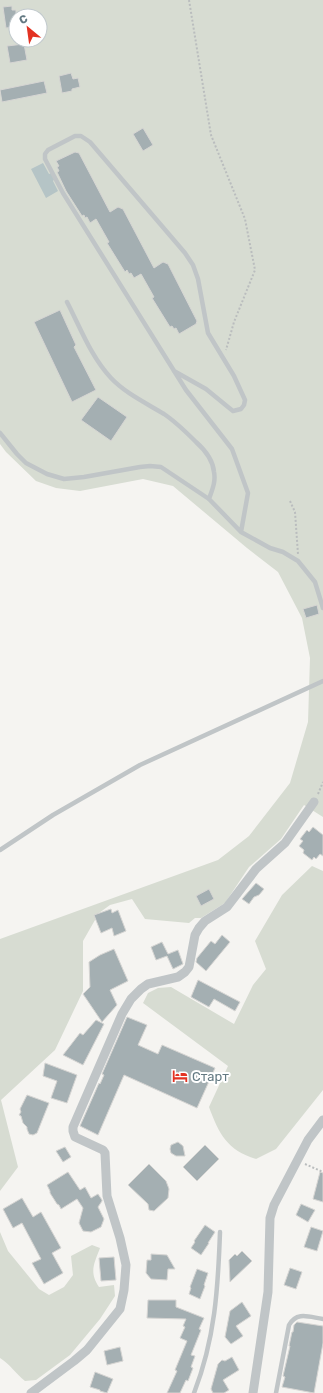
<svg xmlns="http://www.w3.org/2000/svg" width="323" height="1393" font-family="Rubik,sans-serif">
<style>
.green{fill:#d7dcd2;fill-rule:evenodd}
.water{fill:#b5c4c6}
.building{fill:#a4afb2;stroke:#d6d5d3}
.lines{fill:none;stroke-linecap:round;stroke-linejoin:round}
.path{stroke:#babdbe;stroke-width:2;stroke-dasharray:2 2;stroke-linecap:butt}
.service{stroke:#c0c5c7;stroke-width:4.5}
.minor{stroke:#c0c5c7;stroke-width:9}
.labels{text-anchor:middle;stroke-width:4;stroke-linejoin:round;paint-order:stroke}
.poi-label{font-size:13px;fill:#637982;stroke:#fff;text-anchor:start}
</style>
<rect width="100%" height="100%" fill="#f5f4f1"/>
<path class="green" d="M0,0H323V817L304,805L281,839L249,867L225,903L201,918H195L189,923L145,919L132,899L110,905L99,913L83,941V991L55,1050L1,1100L18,1167L0,1191V939L218,860L249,836L290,783L308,722L310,658L302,618L278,572L247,548L173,486L143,479L80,491L56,488L36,481L6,452L0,444ZM16,16H40V40H16Z
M312,866L323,871V1090L276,1149L256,1159C227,1150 219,1134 209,1107L228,1066L143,1003L148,993L158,988L171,987L234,1024L253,985L266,969L255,941L282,895Z
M0,1232L8,1251L39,1289L49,1295L64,1287L73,1275L71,1256L92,1245L100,1248C94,1264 89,1272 99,1287L114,1285L115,1296L100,1319L70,1355L36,1380L25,1381C16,1374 10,1364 0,1358Z"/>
<path class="water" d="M43,163L49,174L52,173L55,178L53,181L58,191L46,198L31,169Z"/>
<path class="building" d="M12,6V10H16V27L6,28L3,7Z
M24,44L27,60L10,63L7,46Z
M71,73L73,79L78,78L80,87L72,89V91L62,93L59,76Z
M44,81L47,93L2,102L0,90Z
M143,128L153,145L143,151L133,134Z
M75,152L79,153L110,212L118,207L123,209L154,268L163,262L168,264L197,321L196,324L179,334L176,328L174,329L172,326L170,327L152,298L154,297L141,274L134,278L131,273L129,274L127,270L125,272L107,243L109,242L96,219L90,223L87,217L85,218L84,215L82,216L66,191L57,172L59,171L57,167L59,166L56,161Z
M60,310L76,345L74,347L96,390L72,402L34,322Z
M98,397L127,417L111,441L81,420Z
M317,605L319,614L306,618L303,609Z
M313,827L323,835V856L320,854L316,859L314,857L312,860L303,853L304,850L299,846L303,841L300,839L307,830L309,832Z
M256,883L264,889L259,895L254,897L249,904L242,899Z
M209,889L214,899L201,906L196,896Z
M111,909L112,913L118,910L126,931L114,936L112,928L101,933L94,915Z
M222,935L230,942L206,971L196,962L197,958L211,941L215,944Z
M162,942L168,954L178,950L183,964L173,969L167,956L156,960L151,947Z
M114,949L128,981L110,990L117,1005L102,1022L83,994L90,987L89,962L100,955Z
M198,980L240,1002L235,1011L214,999L209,1007L191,997Z
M127,1017L147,1025L138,1045L158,1054L162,1045L215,1068L197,1108L124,1075L98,1135L80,1126L99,1083L100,1084L104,1075L102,1074Z
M96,1020L104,1024L83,1065L63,1055L80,1033L83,1035Z
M45,1063L77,1075L67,1103L51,1098L57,1081L43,1076Z
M27,1095L49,1103L37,1133L33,1135L29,1134L27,1129V1127L23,1123L21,1116L19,1115L21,1112L20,1109Z
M178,1142L183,1146L185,1156H176L171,1153L170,1149L171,1145Z
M205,1145L219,1159L197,1181L183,1167Z
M65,1147L71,1157L63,1162L56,1151Z
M149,1164L166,1181L169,1189L168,1198L154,1211L149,1210L148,1204L128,1185Z
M68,1172L80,1190L85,1187L91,1198L98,1194L102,1200V1201L98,1207L104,1219L101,1227L91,1232L83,1231L79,1223L83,1208L77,1199L61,1209L59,1205L57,1204L50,1193V1191L47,1185Z
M320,1172L323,1173V1202L313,1199Z
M22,1198L33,1217L41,1212L61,1248L52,1253L63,1273L44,1284L32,1263L41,1259L22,1223L13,1228L3,1209Z
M301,1204L315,1210L308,1222L296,1215Z
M205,1225L215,1232L208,1243H209L201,1255L191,1248L195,1242L194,1241Z
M311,1227L323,1231L317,1251L304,1247Z
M242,1251L252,1261L230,1282L229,1260L235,1254L237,1256Z
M151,1254L167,1255L175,1269H168L167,1280L151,1279L146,1273L147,1260H151Z
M114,1257L116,1280L101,1281L99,1258Z
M290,1268L302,1272L296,1289L284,1285Z
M197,1269L208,1273L204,1285L205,1286L200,1299L189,1294L191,1288L190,1287Z
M148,1300H176V1307L204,1318L199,1329L201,1330L191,1355L195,1356L191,1367L193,1368L188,1381L186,1380L180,1393H167L177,1371L175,1370L187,1341L180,1338L185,1327L183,1326L186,1319L147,1318Z
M242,1302L251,1316L236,1326L243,1336L231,1344L225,1337L230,1311Z
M297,1322L323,1326V1343L314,1393L282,1387L285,1377L283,1376L290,1346H289L292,1332H293L294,1325Z
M120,1347L123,1361L107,1365L104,1351Z
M232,1357L239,1370L223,1380L229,1390L224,1393H213L211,1389L218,1364L222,1360L225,1361Z
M95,1372L113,1379L107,1393L100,1391V1390L90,1387Z"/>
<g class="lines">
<path class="path" d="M189,0L211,135L245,219L255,270L234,322L226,350
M290,501L295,512L298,554
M318,794L323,782
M305,1164L323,1172"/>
<path class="service" d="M67,302C80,327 91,357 111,378C125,393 146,403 164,414C176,422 186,432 196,442C205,450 213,460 214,472C216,482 212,490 209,499
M174,371L206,389L228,407L233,411L241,409L244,405L245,400L234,376L208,333L198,279L193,265L185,253L90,142L81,136H75L48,150L45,154V159L63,193L186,390L232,449L248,493L241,532
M0,433L17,454L26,463L47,474L64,479L84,477L140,467L150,466L161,467L209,499L241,532L270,548L283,552L298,561L315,582L323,608
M0,850L53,815L140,765L323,681
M194,1393C215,1339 218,1289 220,1232
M276,1393L289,1325C297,1311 309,1317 323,1319"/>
<path class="minor" d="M31,1393L74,1361L87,1350L120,1309L124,1290L126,1265L120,1238L107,1196L105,1153L103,1150L75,1137L73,1131V1127L122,1014L131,999L141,989L148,984L178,977L185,972L189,967L195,935L199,928L205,921L227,907L256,869L285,843L314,802
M253,1393L268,1292L270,1218L274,1205L308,1140L323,1120"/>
</g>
<defs>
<g id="hotel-bare" transform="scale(1.2)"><path d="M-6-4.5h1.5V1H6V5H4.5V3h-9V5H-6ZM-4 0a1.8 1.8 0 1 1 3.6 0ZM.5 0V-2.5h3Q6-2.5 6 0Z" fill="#e33222" stroke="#fff" stroke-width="2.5" paint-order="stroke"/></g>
</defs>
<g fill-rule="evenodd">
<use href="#hotel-bare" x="180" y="1076"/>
</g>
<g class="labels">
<g class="poi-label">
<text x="192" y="1081">Старт</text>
</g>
</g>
<g transform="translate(28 28) rotate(331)"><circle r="19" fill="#ffffff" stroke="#c1c9cd"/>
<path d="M0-3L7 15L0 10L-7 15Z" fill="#e33222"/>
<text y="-6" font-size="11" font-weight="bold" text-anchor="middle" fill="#637982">С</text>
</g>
</svg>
